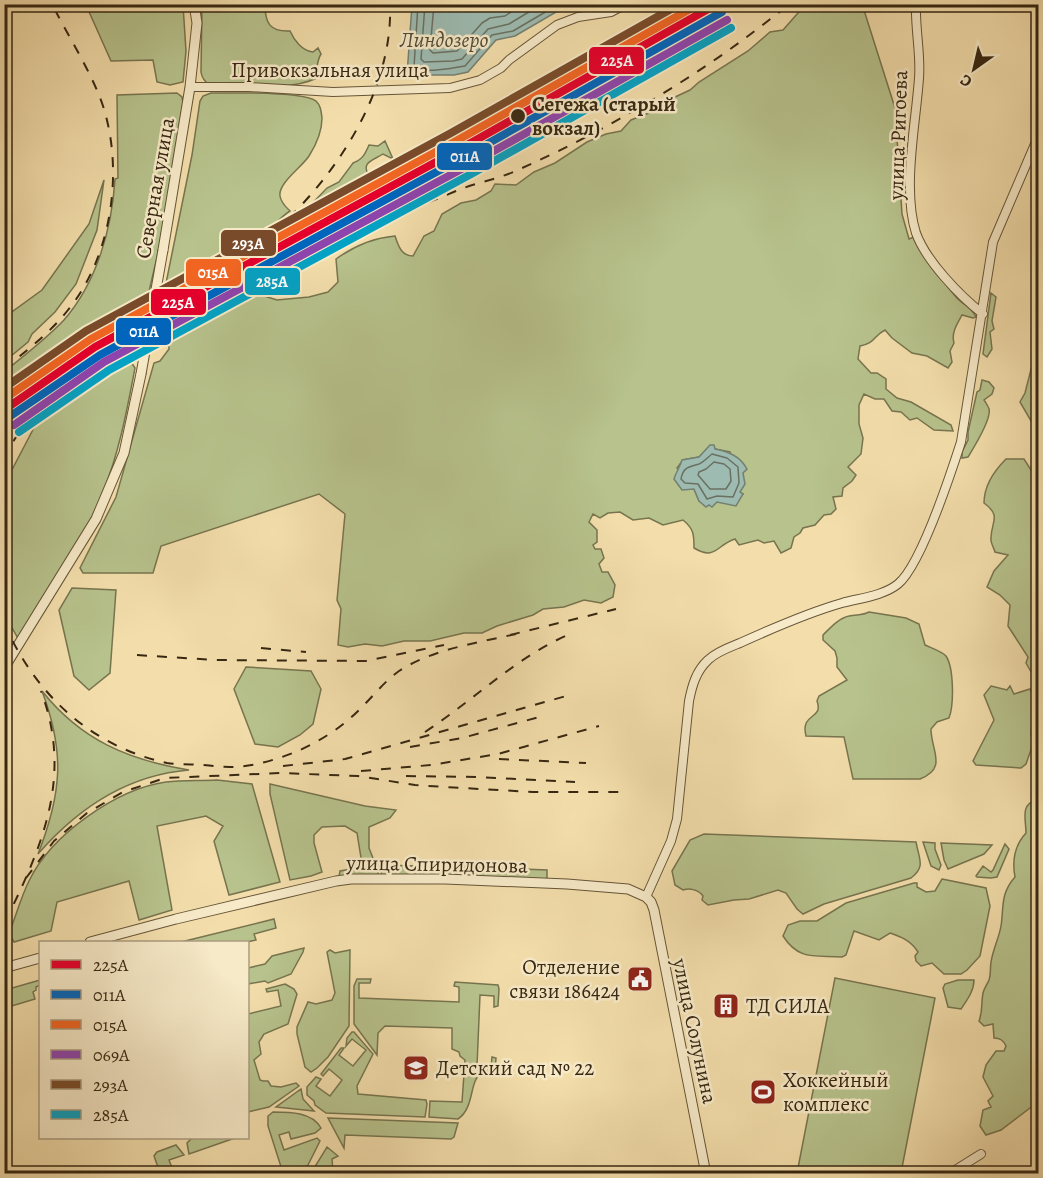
<svg xmlns="http://www.w3.org/2000/svg" width="1043" height="1178" font-family="Alegreya,serif">
<style>
.green{fill:#b7c28c;stroke:#77744f;stroke-width:1.5;fill-rule:evenodd}
.water{fill:#9dbbb1;stroke:#748071;stroke-width:1.5}
.lines{fill:none;stroke-linecap:round;stroke-linejoin:round}
.shore{stroke:#6a7162;stroke-width:1.5}
.minor-casing{stroke:#665538;stroke-width:10}
.tertiary-casing{stroke:#665538;stroke-width:11}
.minor{stroke:#f7eac8;stroke-width:8}
.tertiary{stroke:#f7eac8;stroke-width:9}
.rail{stroke:#372712;stroke-width:2;stroke-dasharray:10 10;stroke-linecap:butt}
.tertiary-bridge-casing{stroke:#665538;stroke-width:11;stroke-linecap:butt}
.tertiary-bridge{stroke:#f7eac8;stroke-width:9}
.rail-1-casing{stroke:#f7eac8;stroke-width:12}
.rail-2-casing{stroke:#f7eac8;stroke-width:12}
.rail-3-casing{stroke:#f7eac8;stroke-width:12}
.rail-4-casing{stroke:#f7eac8;stroke-width:12}
.rail-5-casing{stroke:#f7eac8;stroke-width:12}
.rail-6-casing{stroke:#f7eac8;stroke-width:12}
.rail-1{stroke:#e4002b;stroke-width:8}
.rail-2{stroke:#0065bd;stroke-width:8}
.rail-3{stroke:#f26522;stroke-width:8}
.rail-4{stroke:#8e44ad;stroke-width:8}
.rail-5{stroke:#7a4b2a;stroke-width:8}
.rail-6{stroke:#03a2c5;stroke-width:8}
.stop-dot{fill:#372712;stroke:#f7eac8;stroke-width:2}
.labels{text-anchor:middle;stroke-width:5;stroke-linejoin:round;paint-order:stroke}
.street-label{font-size:21px;fill:#372712;stroke:#f7eac8}
.stop-label{font-size:21px;font-weight:bold;fill:#372712;stroke:#f7eac8;text-anchor:start}
.poi-label{font-size:21px;fill:#372712;stroke:#f7eac8;text-anchor:start}
.water-label{font-size:22px;font-style:italic;fill:#504c3a;stroke:#f7eac8}
.line-badge{stroke:#f7eac8;stroke-width:2}
.badge-label{font-size:16px;text-anchor:middle;font-weight:bold;fill:#fff}
</style>
<rect width="100%" height="100%" fill="#f3deab"/>
<filter id="stains"><feTurbulence type="fractalNoise" baseFrequency=".00333" numOctaves="4"/><feColorMatrix values="0 0 0 0 .2 0 0 0 0 .09 0 0 0 0 .02 0 0 0 .5 -.17"/></filter>
<radialGradient id="worn" r=".72"><stop offset=".6" stop-color="#630" stop-opacity="0"/><stop offset="1" stop-color="#630" stop-opacity=".3"/></radialGradient>
<path class="green" d="M859,4L863,7L895,108L902,214L909,239L914,237C926,259 940,278 956,297C962,304 972,307 976,317L973,318L962,315C957,324 951,333 954,343L950,351L952,362L948,368L927,356L912,353L892,338L885,330C873,336 876,343 860,346L858,359L871,373H877L886,379V389L897,398L911,402L951,425L953,431L934,430L917,418L910,420L901,412L892,411L884,399H875L864,394L859,405V424L863,438L861,454L848,467L856,475L852,481L843,488L842,496L833,497L836,509L831,514L824,515L815,525L803,528L800,533L794,537L791,548L781,553L774,541L764,543L758,540L739,545L735,539C716,545 716,561 694,548C694,535 694,529 683,520L663,525L649,518L633,520L620,512L608,513L600,518L593,514L589,522L597,530V542L593,545L595,549H601L604,558L599,564L602,572H608L615,585L613,597L601,603L584,600L564,607L543,609L533,615L497,626L482,633H464L430,641H404L382,646L365,644L348,647L338,645L341,609L337,600L345,514L319,494L161,546L153,573H83L80,568L116,497L154,363L160,361L169,349L168,338L159,329L165,326L168,330L173,328L172,323L210,301L216,305L258,294L277,300L309,297L328,292L338,282L336,259C354,246 372,238 395,236C398,245 401,256 413,256L424,236L434,231L442,214L461,203L476,200L491,191L495,184L516,185L534,172L555,163L587,142L606,134L621,131L631,120L654,111L673,98L690,90L699,82L748,51L770,32L783,30L805,5ZM715,449L730,452L740,492L743,494L729,503L717,502L709,505L699,501L694,489L677,468L683,460L699,457L707,450Z
M86,5H183L186,51L183,82L170,85L157,82L153,60L111,61Z
M202,5H265C265,23 270,32 290,31C294,40 302,51 313,52L318,48L321,54C318,59 315,72 317,78C288,92 242,85 210,85C205,82 202,79 201,72Z
M177,93L182,97L183,103L159,249L146,304L5,380V371C25,355 46,339 64,320C97,282 112,228 115,179L118,178L117,95Z
M211,93C230,93 303,91 316,101C321,106 321,111 322,118C322,131 316,145 309,156C302,167 278,183 280,196C281,203 286,207 290,211C280,217 274,227 265,233C233,255 201,278 164,293L192,155L200,101L203,96Z
M385,141L393,159L383,154C374,160 360,162 369,176L343,190L321,206L300,216L327,188L339,182L353,163C363,159 365,154 369,145L378,146Z
M104,180L97,230L76,284L55,312L32,334L28,342L5,361V317L42,290L89,224Z
M991,293L996,297L992,321L994,329L990,332L992,349L987,357L983,354Z
M1038,342V433L1020,402L1025,393Z
M121,353L127,356L135,368C127,410 119,453 103,492C83,544 48,592 19,640L7,619L5,608L4,485L36,424L53,405L69,389Z
M982,380L989,382L994,388L992,394L984,400C985,401 989,408 989,409C992,419 974,447 968,457L962,458V452L968,440V432L977,392L980,390Z
M1006,459H1024L1038,481V684L1026,663L1028,657L1008,626L1010,605L1000,595L987,587L994,571L1008,555L995,552C994,548 990,542 991,538C991,522 1002,516 984,503C984,486 994,471 1006,459Z
M72,588L116,590L110,673L89,690L74,676L59,610Z
M869,612L906,618L919,624L925,645C931,648 941,651 946,656C954,668 954,705 949,718L937,722L931,729C931,751 948,768 920,779H853L844,737L806,736C800,712 824,720 817,701L819,696L847,680L837,667V658L835,651L823,640V635C830,628 839,618 849,616C856,614 862,616 869,612Z
M246,667L311,671L321,689L313,724L300,735L278,747L255,744L234,689Z
M991,686L1007,690L1010,686L1014,694L1030,689C1036,699 1040,714 1032,723L1031,736L1034,741L1026,764L1021,768L976,765L973,761L994,720L984,695Z
M42,691C81,740 128,760 189,770C128,775 78,808 38,854C62,793 65,752 42,691Z
M217,780L252,784L280,882L229,895L214,841L223,826L206,816L157,826L172,910L139,920L129,881L57,902L51,931L14,942L9,933C16,916 21,897 29,881C51,835 116,789 166,782C183,780 200,781 217,780Z
M270,784L365,806L396,810L390,818L369,827V848L375,863L362,864L357,833L345,826L322,827L314,835V843L322,872L311,876L290,880L270,794Z
M1038,796V1102L1001,1130L986,1135L980,1126L983,1110L991,1107L988,1101L993,1096L983,1077L986,1065L996,1051H1004L1006,1046C1003,1040 1000,1038 994,1038L993,1024L984,1026L979,1021C983,1011 981,1003 983,993C984,988 987,985 989,980C991,974 990,968 991,962C993,949 999,938 1001,926C1004,907 1000,894 1015,877C1012,861 1015,845 1026,833C1026,819 1020,805 1036,800Z
M704,834L916,842C919,859 926,867 911,878L824,904L803,914L797,909L786,893L778,890L749,899L734,900L708,905L702,900L703,896C698,889 689,888 683,890L675,885L672,871L690,840Z
M923,842L935,843V849L941,865L939,870L931,866Z
M941,843L992,845L984,854L948,869L944,860Z
M1005,844L1009,849L997,877L991,878L977,877L976,876L983,866L991,872L993,870Z
M375,865L379,875L339,877L340,871Z
M379,865L457,867L456,876L382,875Z
M464,867L547,870V882L464,878Z
M942,879L986,888L990,906L980,956L967,970L961,974H944L932,963L921,966L916,961L915,956L918,952C911,941 902,937 890,933L879,940L854,931L846,955L842,957C815,955 799,961 783,936L788,925L800,921H817L846,903L914,883H917V887L926,892L935,891Z
M274,919L276,928L254,934L256,940L247,942H181Z
M304,948L303,952L291,974L268,983L265,981L248,984V968L265,964L272,956Z
M330,950L335,953L350,950L349,1026L328,1057L317,1068L311,1072L305,1067L297,1034V1027L308,1002L316,1004L332,1000L335,993L327,952Z
M835,978L935,998L901,1173H797Z
M357,979H371L370,983H359V998L459,1002V987L454,986L455,982L498,985L499,989L498,1006L494,1007V996L480,995L477,1066L491,1067L492,1057L496,1058L495,1071C491,1073 485,1072 481,1074C469,1080 475,1108 458,1119L429,1117L430,1101L462,1102L465,1060L460,1056L459,1052L452,1049V1028L385,1026L378,1033L377,1055L354,1024V986Z
M40,980V985L36,987V990L33,992L35,999L5,1008V990Z
M958,980H974C974,991 967,1000 961,1009L948,1007L943,988L945,984Z
M285,984L294,989L297,994L288,1024L264,1034L259,1042L261,1054L254,1060L260,1080L263,1081H268L271,1086L281,1087L296,1083L299,1086L269,1107L248,1112V1014L281,1006L278,990L267,992L266,989Z
M352,1032H354L373,1054L357,1086L358,1094L426,1100L427,1104L425,1117L326,1113L315,1105L314,1101L307,1095V1087L316,1077L321,1079L316,1086L330,1096L342,1080L329,1069L323,1076L321,1074L341,1048H344L339,1055L353,1066L366,1050L352,1039L346,1046L347,1038Z
M301,1089L303,1099L314,1111L276,1107Z
M273,1112C290,1112 312,1112 321,1128L315,1133L291,1139L289,1132L279,1135L284,1150L317,1138L320,1141L304,1173H283L268,1126V1116Z
M328,1118L458,1123L454,1137L451,1139L345,1135L344,1148Z
M192,1138H235L189,1154L187,1143Z
M176,1145L184,1155L169,1160L174,1173H160L154,1156L157,1152Z
M327,1147L338,1156L332,1159L333,1173H311Z"/>
<path class="water" d="M412,5V4L579,5L556,12L515,36L496,40L468,72L454,75H407Z
M710,445H714L715,449C729,452 740,456 747,469L743,473L745,484L740,492L743,494L736,506L717,502L712,507L709,505L706,507L699,501L694,489L682,490L674,479C676,472 680,467 682,460L699,457Z"/>
<g class="lines">
<path class="shore" d="M418,4L414,67C427,74 451,68 465,66L492,35L513,31L559,4
M425,4L421,59L424,62L453,61L462,59L488,29L509,24L542,4
M434,4L430,50L433,53L457,51L482,23L490,18L505,16L523,4
M712,454L727,458L738,467L739,483L733,497L717,496L707,499L698,484L685,483L681,479C683,467 689,467 699,464C704,462 708,457 712,454Z
M714,462L724,464L730,469L731,481L726,489H710L698,475L699,472L706,469Z"/>
<g class="minor-casing">
<path id="minor" d="M916,4C915,29 921,54 919,78C916,123 902,189 916,233C926,261 960,296 983,314
M190,87H249L333,92L450,88L480,80L501,68L509,60L557,25L578,17L611,12L626,4
M646,897L671,841L677,819L689,701C692,686 696,671 708,660C716,652 730,647 740,643C773,628 807,613 842,603C860,598 883,596 898,584C921,565 951,473 961,442L993,242L1038,137
M949,1174L981,1154"/>
</g>
<g class="tertiary-casing">
<path id="tertiary" d="M163,250L190,87L197,23L194,4
M4,668L96,519L124,453L141,374
M90,942L176,919L336,881L351,879H445L567,884L628,889L646,897L651,902L654,910L706,1174
M4,968L40,958"/>
</g>
<use href="#minor" class="minor"/>
<use href="#tertiary" class="tertiary"/>
<path class="rail" d="M274,261L298,249
M192,315L224,297
M4,369C27,350 50,333 68,310C112,256 124,171 103,106C92,73 68,36 52,4
M69,376C142,321 223,291 307,256C357,235 406,211 456,191C477,182 500,179 520,169C587,139 653,102 713,61C740,43 765,23 790,4
M13,377L241,257C318,205 394,102 390,4
M4,459C20,425 46,395 75,371
M4,623C35,694 90,746 167,763C178,765 191,764 203,765C212,766 221,767 230,767C253,767 279,759 300,750C324,739 345,725 363,706C375,694 385,681 399,671C433,649 477,643 516,634
M510,635L616,609
M261,648L306,652
M137,655L215,660L366,661L444,645
M425,732C474,700 516,657 570,634
M410,747L462,738L543,716
M499,759L586,763
M283,766L345,759L566,696
M361,771L431,765L498,754L599,726
M406,776L476,777L575,782
M26,878L54,841L87,813L123,792L165,778L280,773L358,776L415,785L444,787L533,792H625
M5,922C43,845 73,776 41,691"/>
<g class="tertiary-bridge-casing">
<path id="tertiary-bridge" d="M141,374L163,250"/>
</g>
<use href="#tertiary-bridge" class="tertiary-bridge"/>
<g class="rail-1-casing">
<path id="rail-1" d="M4,410L95,347L460,149L717,4"/>
</g>
<g class="rail-2-casing">
<path id="rail-2" d="M9,417L100,355L464,157L722,12"/>
</g>
<g class="rail-3-casing">
<path id="rail-3" d="M4,399L91,339L456,141L699,4"/>
</g>
<g class="rail-4-casing">
<path id="rail-4" d="M14,425L104,362L469,165L727,20"/>
</g>
<g class="rail-5-casing">
<path id="rail-5" d="M4,388L86,331L451,133L680,4"/>
</g>
<g class="rail-6-casing">
<path id="rail-6" d="M19,432L109,370L473,173L731,28"/>
</g>
<use href="#rail-1" class="rail-1"/>
<use href="#rail-2" class="rail-2"/>
<use href="#rail-3" class="rail-3"/>
<use href="#rail-4" class="rail-4"/>
<use href="#rail-5" class="rail-5"/>
<use href="#rail-6" class="rail-6"/>
</g>
<defs>
<g id="civic-square" transform="scale(1.35)"><rect x="-9" y="-9" width="18" height="18" rx="4" fill="#8f2418" stroke="#f7eac8"/><path d="M-.6-6.5H3V-4.5H.6V-3L4-1V1h2V6H-6V1h2V-1L-.6-3ZM-1.2 2.5V6h2.4V2.5Z" fill="#fff"/></g>
<g id="building-square" transform="scale(1.35)"><rect x="-9" y="-9" width="18" height="18" rx="4" fill="#8f2418" stroke="#f7eac8"/><path d="M-4-6H4V6H1V3H-1V6H-4ZM-2.5-4.3h1.7v1.8h-1.7ZM.8-4.3h1.7v1.8H.8ZM-2.5-1h1.7V.8h-1.7ZM.8-1h1.7V.8H.8Z" fill="#fff"/></g>
<g id="school-square" transform="scale(1.35)"><rect x="-9" y="-9" width="18" height="18" rx="4" fill="#8f2418" stroke="#f7eac8"/><path d="M0-5L7-2L0 1L-7-2ZM-4 1L0 2.5L4 1V4Q0 6-4 4Z" fill="#fff"/></g>
<g id="stadium-square" transform="scale(1.35)"><rect x="-9" y="-9" width="18" height="18" rx="4" fill="#8f2418" stroke="#f7eac8"/><path d="M0-5a6.5 5 0 1 0 0 10a6.5 5 0 1 0 0-10ZM-3.5-1.8h7v3.6h-7Z" fill="#fff"/></g>
</defs>
<g fill-rule="evenodd">
<use href="#civic-square" x="640" y="979"/>
<use href="#building-square" x="726" y="1006"/>
<use href="#school-square" x="416" y="1068"/>
<use href="#stadium-square" x="763" y="1092"/>
</g>
<circle class="stop-dot" cx="518" cy="116" r="8"/>
<g class="labels">
<g class="street-label">
<text x="330" y="77">Привокзальная улица</text>
<text transform="translate(898 135) rotate(-88)" y="7">улица Ригоева</text>
<text transform="translate(155 188) rotate(-80)" y="7">Северная улица</text>
<text transform="translate(437 864) rotate(1)" y="7">улица Спиридонова</text>
<text transform="translate(695 1031) rotate(78)" y="7">улица Солунина</text>
</g>
<g class="stop-label">
<text x="532" y="111">Сегежа (старый<tspan x="532" dy="24">вокзал)</tspan></text>
</g>
<g class="poi-label">
<text x="620" y="974" text-anchor="end">Отделение<tspan x="620" dy="24">связи 186424</tspan></text>
<text x="746" y="1013">ТД СИЛА</text>
<text x="436" y="1075">Детский сад № 22</text>
<text x="783" y="1087">Хоккейный<tspan x="783" dy="24">комплекс</tspan></text>
</g>
<g class="water-label">
<text x="444" y="47">Линдозеро</text>
</g>
</g>
<g class="line-badge">
<rect x="588" y="46" width="57" height="29" rx="6" fill="#e4002b"/>
<rect x="436" y="142" width="57" height="29" rx="6" fill="#0065bd"/>
<rect x="220" y="229" width="57" height="28" rx="6" fill="#7a4b2a"/>
<rect x="185" y="258" width="57" height="29" rx="6" fill="#f26522"/>
<rect x="244" y="267" width="57" height="29" rx="6" fill="#03a2c5"/>
<rect x="150" y="288" width="57" height="28" rx="6" fill="#e4002b"/>
<rect x="115" y="317" width="57" height="29" rx="6" fill="#0065bd"/>
</g>
<g class="badge-label">
<text x="617" y="66">225А</text>
<text x="465" y="162">011А</text>
<text x="248" y="249">293А</text>
<text x="213" y="278">015А</text>
<text x="272" y="287">285А</text>
<text x="178" y="308">225А</text>
<text x="144" y="337">011А</text>
</g>
<rect width="1043" height="1178" fill="none" stroke="#f3deab" stroke-width="24"/>
<rect x="6" y="6" width="1031" height="1166" fill="none" stroke="#372712" stroke-width="3"/>
<rect x="12" y="12" width="1019" height="1154" fill="none" stroke="#372712" stroke-width="1.5"/>
<rect x="39" y="941" width="210" height="198" fill="#f7eac8" stroke="#aa9c7f" stroke-width="1.5"/>
<rect x="51" y="960" width="30" height="9" fill="#e4002b" stroke="#aa9c7f" stroke-width="1.5"/>
<text x="93" y="971" font-size="18" fill="#372712">225А</text>
<rect x="51" y="990" width="30" height="9" fill="#0065bd" stroke="#aa9c7f" stroke-width="1.5"/>
<text x="93" y="1001" font-size="18" fill="#372712">011А</text>
<rect x="51" y="1020" width="30" height="9" fill="#f26522" stroke="#aa9c7f" stroke-width="1.5"/>
<text x="93" y="1031" font-size="18" fill="#372712">015А</text>
<rect x="51" y="1050" width="30" height="9" fill="#8e44ad" stroke="#aa9c7f" stroke-width="1.5"/>
<text x="93" y="1061" font-size="18" fill="#372712">069А</text>
<rect x="51" y="1080" width="30" height="9" fill="#7a4b2a" stroke="#aa9c7f" stroke-width="1.5"/>
<text x="93" y="1091" font-size="18" fill="#372712">293А</text>
<rect x="51" y="1110" width="30" height="9" fill="#03a2c5" stroke="#aa9c7f" stroke-width="1.5"/>
<text x="93" y="1121" font-size="18" fill="#372712">285А</text>
<g transform="translate(974 69) rotate(214)" stroke="#f7eac8" stroke-width="4.5" paint-order="stroke">
<path d="M0-4.5L10 22L0 15L-10 22Z" fill="#372712"/>
<text y="-9" font-size="16" font-weight="bold" text-anchor="middle" fill="#372712">С</text>
</g>
<rect width="100%" height="100%" filter="url(#stains)"/>
<rect width="100%" height="100%" fill="url(#worn)"/>
</svg>
